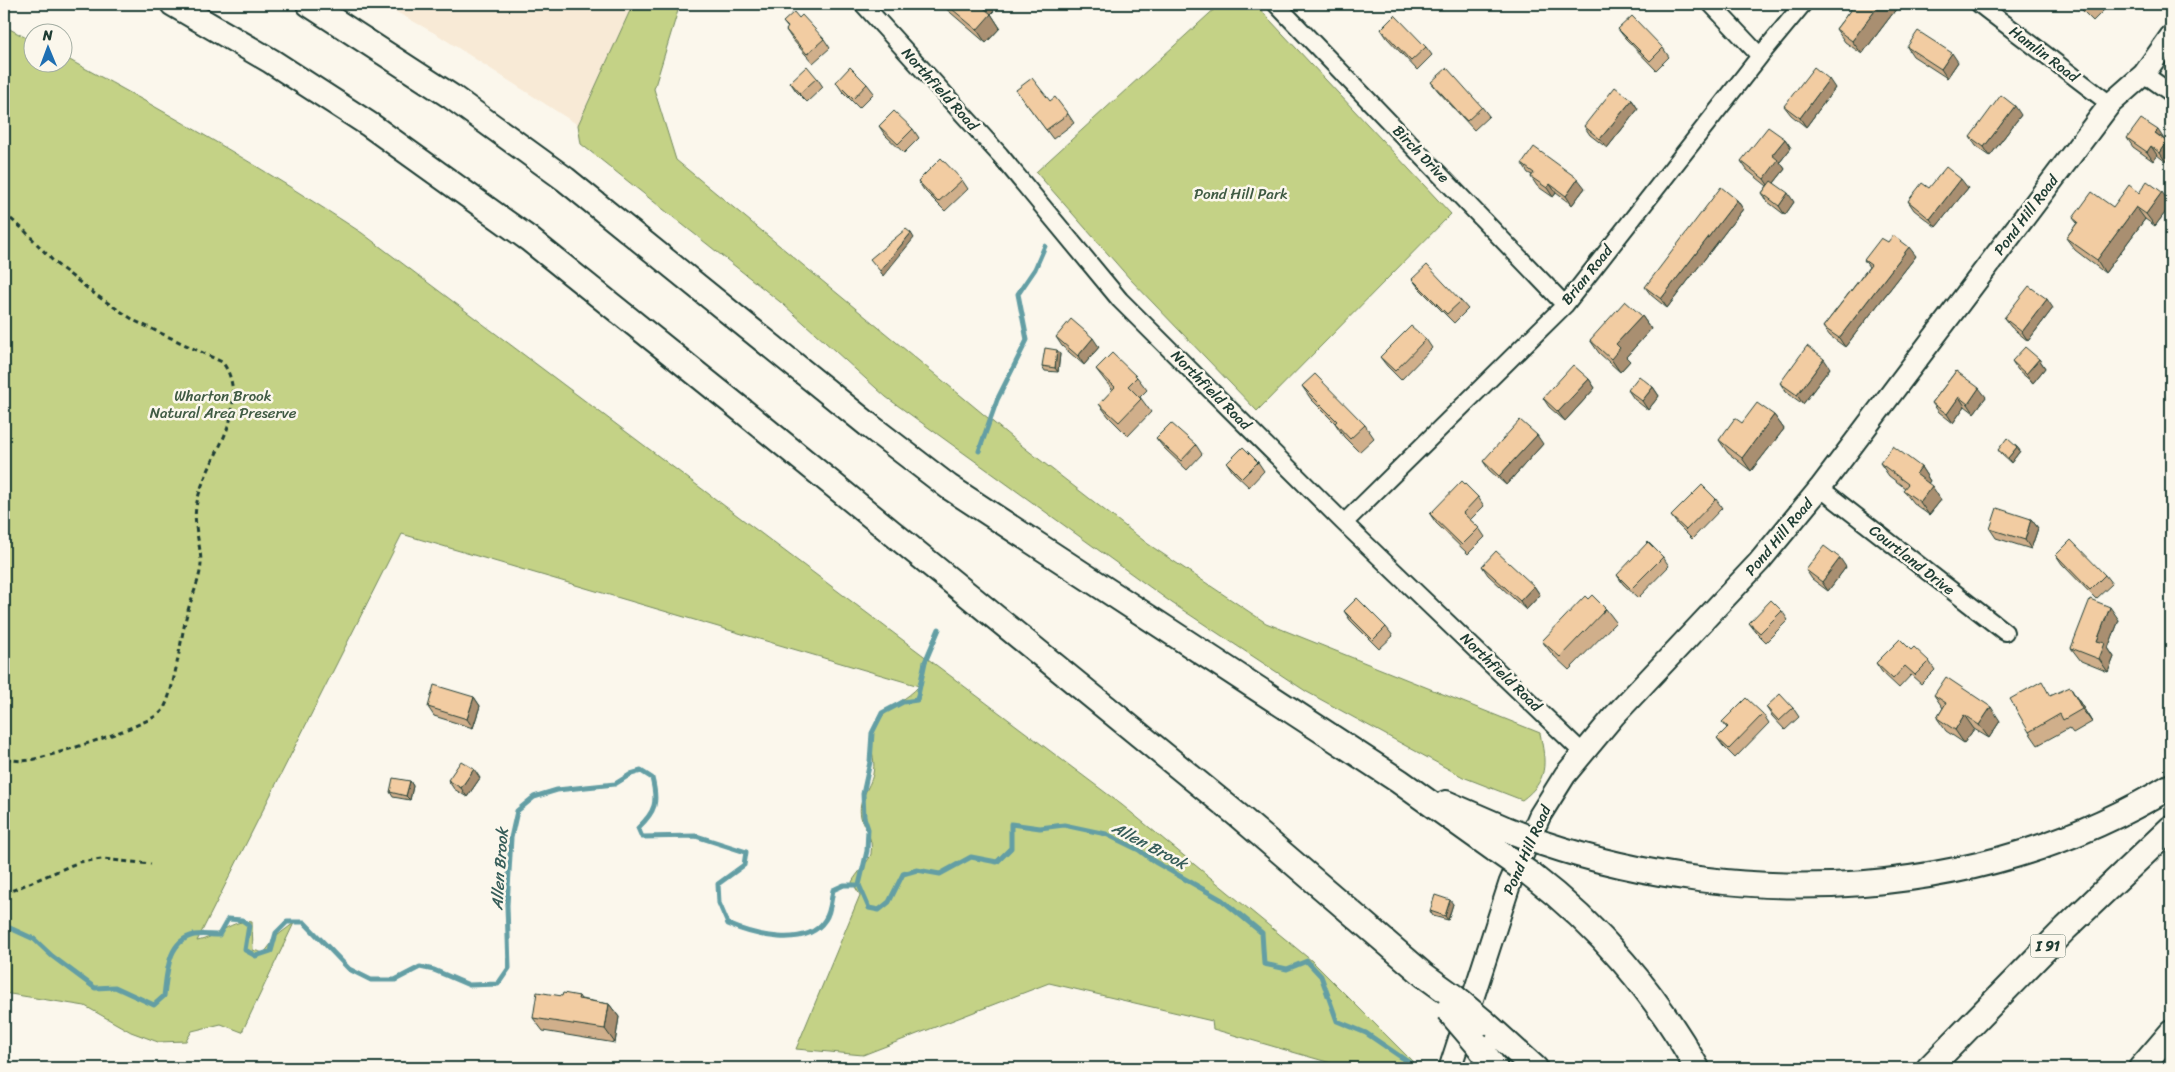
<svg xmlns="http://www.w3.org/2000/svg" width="2175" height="1072" font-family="Sriracha,sans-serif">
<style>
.built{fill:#f8ead6}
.green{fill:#c4d286;stroke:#72885d}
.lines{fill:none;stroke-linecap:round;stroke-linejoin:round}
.stream{stroke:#639ea4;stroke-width:5}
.minor-casing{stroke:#1f3d34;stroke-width:20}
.major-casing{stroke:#1f3d34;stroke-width:25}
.highway-casing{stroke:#1f3d34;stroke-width:28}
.path{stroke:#1f3d34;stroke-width:3;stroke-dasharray:5 4;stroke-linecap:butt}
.minor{stroke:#fbf7ec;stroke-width:16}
.major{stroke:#fbf7ec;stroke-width:21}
.highway{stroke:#fbf7ec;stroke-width:24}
.highway-bridge-casing{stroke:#1f3d34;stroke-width:28;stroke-linecap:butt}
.highway-bridge{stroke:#fbf7ec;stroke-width:24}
.wall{fill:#d0af8b;stroke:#1f3d34}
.shaded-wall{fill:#a98f71;stroke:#1f3d34}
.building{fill:#f2cca2;stroke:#1f3d34}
.labels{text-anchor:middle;stroke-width:5;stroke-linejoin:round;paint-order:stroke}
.shield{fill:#fbf7ec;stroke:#61756b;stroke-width:1}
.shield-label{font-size:14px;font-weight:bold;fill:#1f3d34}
.street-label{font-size:15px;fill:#1f3d34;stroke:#fbf7ec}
.park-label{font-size:15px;fill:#405b44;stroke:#fbf7ec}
.water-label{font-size:16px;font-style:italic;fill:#365d59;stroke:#fbf7ec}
</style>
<rect width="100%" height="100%" fill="#fbf7ec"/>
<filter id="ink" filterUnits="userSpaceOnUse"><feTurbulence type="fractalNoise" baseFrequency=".02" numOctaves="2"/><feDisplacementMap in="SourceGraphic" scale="10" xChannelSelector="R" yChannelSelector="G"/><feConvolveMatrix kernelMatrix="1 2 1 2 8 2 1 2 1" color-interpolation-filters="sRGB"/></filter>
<g filter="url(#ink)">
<path class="built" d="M382,4H633L578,125L438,35Z"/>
<path class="green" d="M633,4H680L654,89L676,160L1017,442L1148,544L1266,623L1540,733C1546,763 1549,780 1522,800L1463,777L1307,692L1172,603L886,397L784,305L581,144L578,125Z
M1220,4H1255L1451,214L1257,411L1130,279L1036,172Z
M4,26L32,41V62H62L63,56L75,63C173,115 269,172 362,233L1122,805L1312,961L1419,1068H1348L1213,1029L1212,1021L1049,983L863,1055L796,1049L860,895L852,882C856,874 870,860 871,854C874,837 864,830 861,817C857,799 870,789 873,774C877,752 864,747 879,721C889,705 907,700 919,686L402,534L197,941C216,938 233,918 252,922L253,950L264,953L278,935L294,923L242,1032L221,1024L192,1031L186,1041L158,1042L131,1032L85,1006L4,993Z"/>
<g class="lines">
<path class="stream" d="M979,451L997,400L1027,340L1018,294L1035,269L1045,246
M859,885L867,851L868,829L864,817L863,794L870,762L872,733L882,713L903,702L917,700L925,662L939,629
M4,928H10L34,939L52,956L95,988L115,987L154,1005L164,996C167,974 167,941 194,935C202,934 211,935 219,935L228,919L242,920L249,925L245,950L256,956L271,951L276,933L287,922H304L349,969L371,980H395L420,967L434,970L469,985L498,984L509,968L507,905L511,838L517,811L534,797L557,790L615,784L631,774L641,771L652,778C658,802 656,811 638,828L642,837L696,836L746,852L744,865L718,884L719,903L728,924C753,935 806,949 825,920C831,912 831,899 833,890L844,885H859L869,908L879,910L889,902L903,874L917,870L940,874L971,857L997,862L1011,848V824L1040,828L1064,825L1106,834L1139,850L1155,862L1222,900L1262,933L1264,964L1287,969L1307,961L1321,976L1337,1021L1366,1033L1417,1068"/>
<g class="minor-casing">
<path id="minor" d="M863,4L1000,155L1120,300L1344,523L1583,753
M1276,4L1565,305
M1711,4L1760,56
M1979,4L2110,104
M2144,74L2171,93
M1820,488L2005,632
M1344,523L1565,305L1760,56L1803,4"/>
</g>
<g class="major-casing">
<path id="major" d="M1450,1068L1510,883L1540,815L1565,775L1614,716L1759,562L1820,488L2110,104L2144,74L2171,36"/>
</g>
<g class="highway-casing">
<path id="highway" d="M173,4L271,61L370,125L529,239L743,411L1240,817L1424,975L1453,996
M309,4L452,97L565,179L871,427L949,487L1399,781L1497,851
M1446,803L1506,829
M1542,843C1747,912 1983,900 2171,786
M1530,874C1598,926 1656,993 1697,1068
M1484,1022L1535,1068
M1477,1044L1495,1068
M1929,1068L2066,928L2171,828
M2141,1068L2171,1033"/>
</g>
<path class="path" d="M4,154L8,181L4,205
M4,213L24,230L55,263L96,295L135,321L222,362C236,378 235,408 228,427C218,454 201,478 196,507C193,527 201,544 201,564C200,580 191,598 187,614C180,640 175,689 163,710C156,723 49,757 30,760C21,762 12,760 4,758
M4,894L79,862L102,859L151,864"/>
<use href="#minor" class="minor"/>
<use href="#major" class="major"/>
<use href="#highway" class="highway"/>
<g class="highway-bridge-casing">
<path id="highway-bridge" d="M1506,829L1542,843
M1497,851L1530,874
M1453,996L1484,1022
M1448,1010L1477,1044"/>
</g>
<use href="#highway-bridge" class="highway-bridge"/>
</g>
<path class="wall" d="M728,4H741L737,9Z
M941,4H988L994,11L991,14L1000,28L986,43L944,7Z
M1855,4H1900L1862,54L1845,42L1836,29Z
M2077,4H2110L2093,21L2082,10Z
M799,18L824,39L830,48L813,63L792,39L786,30L788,28L783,22Z
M1381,29L1426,47L1432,55L1417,70L1387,38Z
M1618,29L1663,48L1669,57L1656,70L1625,38Z
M1907,47L1958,62L1947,78L1913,56Z
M817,78L823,87L807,102L796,91L790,82Z
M836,82L867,84L874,93L859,108L842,91Z
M1431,82L1482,107L1489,116L1474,130L1438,91Z
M1835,88L1806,127L1791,115L1784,106Z
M1016,90L1050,101L1068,114L1074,123L1053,139Z
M1632,100L1638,109L1607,148L1590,135L1584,126Z
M2021,115L1990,156L1976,146L1970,137Z
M879,126L913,129L919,138L904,153L885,135Z
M2127,138L2164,139L2171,147V154L2166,162L2157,155L2153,161L2133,147Z
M1785,139L1791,148L1780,162L1785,169L1774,183L1794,202L1785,215L1768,202L1762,193L1767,186L1747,170L1741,161Z
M1522,164L1585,188L1572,205L1556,193L1553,197L1537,186L1531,177L1532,175L1528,173Z
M962,180L968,189L945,211L924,190L918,181Z
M1929,188H1968L1936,227L1914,210L1908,201Z
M2139,193L2171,205L2155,226L2145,219L2105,273L2075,250L2066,238L2077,223L2073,218L2113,207Z
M1737,200L1743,209L1667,308L1651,295L1645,287Z
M1888,242L1916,256L1845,347L1830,336L1823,327L1869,267L1864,260Z
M1412,279L1461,301L1468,309L1454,323L1419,288Z
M2053,308L2028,341L2011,327L2004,318Z
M1642,316L1651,329L1626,357L1630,361L1620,372L1599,353L1590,340Z
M1056,337L1099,347L1084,365L1062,346Z
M1426,339L1432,348L1401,380L1387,366L1380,357Z
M1060,354L1058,372L1045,371L1042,366Z
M2039,359L2045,368L2033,383L2018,370L2012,361Z
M1830,368L1803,404L1786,392L1780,383Z
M1096,369L1137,377L1147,390L1140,397L1151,412L1128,436L1109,417L1099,404L1113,390L1106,382Z
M1956,371L1986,397L1974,413L1965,406L1953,423L1939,412L1932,403Z
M1589,379L1595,388L1565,421L1549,407L1543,398Z
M1302,386L1365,425L1374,438L1359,452L1344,437L1335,423L1311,399Z
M1653,387L1659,396L1648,410L1634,399L1628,390Z
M1774,415L1784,429L1751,471L1728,453L1719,440L1742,423Z
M1156,438L1196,445L1202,454L1187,470L1163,447Z
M1543,444L1506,485L1489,470L1483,461Z
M2017,447L2020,451L2011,463L2001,454L1998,450Z
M1258,462L1264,471L1249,487L1233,472L1227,463Z
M1880,463L1921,467L1930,481L1928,483L1941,500L1929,515L1913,503L1903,490L1905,488L1889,476Z
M1478,497L1484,506L1470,520L1479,528L1485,537L1468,554L1436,523L1430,514Z
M1716,499L1722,508L1692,539L1678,525L1671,516Z
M2031,519L2038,528L2031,549L1996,538L1990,529Z
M2056,555L2105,575L2112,584L2096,599L2062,564Z
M1663,557L1669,566L1638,598L1623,584L1617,575Z
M1482,566L1534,586L1540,595L1526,610L1488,575Z
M1846,567L1828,591L1812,579L1806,570Z
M1588,599L1606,609L1616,622L1569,670L1552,654L1542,641Z
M1344,611L1386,627L1393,636L1379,649L1350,620Z
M1782,611L1788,620L1766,642L1756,632L1749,623Z
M2119,620L2108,648L2114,657L2108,672L2081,661L2071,648Z
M1911,650L1929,661L1935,670L1921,684L1911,675L1899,688L1882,672L1876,663Z
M1934,695L2000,721L1989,738L1974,729L1964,743L1946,731L1937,718L1943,708Z
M2051,695L2079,701L2092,722L2073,733L2069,728L2038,745L2029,732Z
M474,697L480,706L473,728L434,716L428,707Z
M1766,707L1793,708L1799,717L1785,730L1772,716Z
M1763,714L1769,723L1735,758L1723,746L1717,738L1727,728L1722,722Z
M480,778L467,797L454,789L448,780Z
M410,781L413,786L410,800L393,797L390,792Z
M1453,904L1448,920L1433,916L1430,911Z
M562,996H579L581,999L609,1004L619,1017L615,1043L543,1031L533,1018Z"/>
<path class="shaded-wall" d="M733,4H741L737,9Z
M979,4H988L994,11L991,14L1000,28L986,43L977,30Z
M1880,4H1900L1862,54L1852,41Z
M1952,53L1958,62L1947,78L1941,69Z
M1829,79L1835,88L1806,127L1800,118Z
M1632,100L1638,109L1607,148L1600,139Z
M2015,106L2021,115L1990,156L1984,147Z
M2158,130L2164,139L2155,133Z
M1785,139L1791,148L1780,162L1785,169L1770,188L1764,179L1772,155Z
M2167,142L2171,147V154L2166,162L2160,153Z
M2151,146L2157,155L2153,161L2147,152Z
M1578,179L1585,188L1572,205L1566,196Z
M1961,179L1968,188L1936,227L1930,219Z
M1550,184L1556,193L1553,197L1547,188Z
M2162,192L2171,205L2155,226L2146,214Z
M1788,193L1794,202L1785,215L1779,206Z
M1737,200L1743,209L1667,308L1661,299Z
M2136,207L2145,219L2105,273L2097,260Z
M911,233L914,238L883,276L880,271Z
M1909,247L1916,256L1845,347L1839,338Z
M2047,299L2053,308L2028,341L2022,332Z
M1642,316L1651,329L1626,357L1630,361L1620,372L1611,359L1616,344Z
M1093,338L1099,347L1084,365L1078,356Z
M1057,350L1060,354L1058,372L1055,368Z
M1824,359L1830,368L1803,404L1797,395Z
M2039,359L2045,368L2033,383L2026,374Z
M1589,379L1595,388L1565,421L1558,412Z
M1653,387L1659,396L1648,410L1642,401Z
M1979,388L1986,397L1974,413L1968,404Z
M1959,397L1965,406L1953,423L1947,414Z
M1774,415L1784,429L1751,471L1742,458Z
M1537,435L1543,444L1506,485L1499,476Z
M2017,447L2020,451L2011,463L2008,458Z
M1921,467L1930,481L1925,488L1916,474Z
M1932,486L1941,500L1929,515L1920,502Z
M2031,519L2038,528L2031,549L2025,540Z
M1840,558L1846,567L1828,591L1822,582Z
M1534,586L1540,595L1526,610L1520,601Z
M2110,607L2119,620L2108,648L2114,657L2108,672L2099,659L2097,641Z
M2070,687L2079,701L2092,722L2082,709Z
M474,697L480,706L473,728L467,719Z
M1991,707L2000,721L1989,738L1979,725Z
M1964,715L1974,729L1964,743L1955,730Z
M474,769L480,778L467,797L461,788Z
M410,781L413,786L410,800L406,796Z
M1450,900L1453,904L1448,920L1445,916Z
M609,1004L619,1017L615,1043L605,1029Z"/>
<path class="building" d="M946,4H979L991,14L977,30Z
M1855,4H1880L1852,41L1836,29Z
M2080,4H2088L2084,8Z
M794,12L799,18L802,15L824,39L807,54L786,30L788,27L783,22Z
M1395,15L1426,47L1411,61L1381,29Z
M1632,16L1663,48L1650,61L1618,29Z
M1918,31L1952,53L1941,69L1907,47Z
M807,66L817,78L800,93L790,82Z
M850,67L867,84L853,99L836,82Z
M1814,67L1829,79L1800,118L1784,106Z
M1447,68L1482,107L1467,121L1431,82Z
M1032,78L1050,101L1055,97L1068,114L1046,130L1016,90Z
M1615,87L1632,100L1600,139L1584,126Z
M2001,95L2015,106L1984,147L1970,137Z
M894,111L913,129L898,144L879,126Z
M2141,119L2158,130L2155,133L2167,142L2160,153L2151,146L2147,152L2127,138Z
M1768,127L1785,139L1772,155L1778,160L1764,179L1741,161Z
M1534,147L1578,179L1566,196L1550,184L1547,188L1531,177L1534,173L1522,164Z
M941,158L962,180L938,202L918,181Z
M1946,167L1961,179L1930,219L1908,201L1922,183L1929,188Z
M1771,181L1788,193L1779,206L1762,193Z
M2147,181L2162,192L2146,214L2136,207L2097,260L2066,238L2078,222L2073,218L2092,192L2113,207L2129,185L2139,193Z
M1721,187L1737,200L1661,299L1645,287Z
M906,229L911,233L880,271L870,259Z
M1893,235L1909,247L1839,338L1823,327L1871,265L1864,260L1881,238L1888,242Z
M1427,265L1461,301L1447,314L1412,279Z
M2029,286L2047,299L2022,332L2004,318Z
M1625,301L1642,316L1616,344L1620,348L1611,359L1590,340Z
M1071,319L1093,338L1078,356L1056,337Z
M1411,326L1426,339L1395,371L1380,357Z
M1807,346L1824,359L1797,395L1780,383Z
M2025,347L2039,359L2026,374L2012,361Z
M1045,348L1057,350L1055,368L1042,366Z
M1112,353L1137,377L1128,386L1141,399L1119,422L1099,404L1115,387L1096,369Z
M1573,365L1589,379L1558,412L1543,398Z
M1956,371L1979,388L1968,404L1959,397L1947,414L1932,403Z
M1315,374L1365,425L1350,439L1335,423L1337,421L1302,386Z
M1639,376L1653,387L1642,401L1628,390Z
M1757,403L1774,415L1742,458L1719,440L1735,418L1742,423Z
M1520,420L1537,435L1499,476L1483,461Z
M1171,423L1196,445L1181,461L1156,438Z
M2007,438L2017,447L2008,458L1998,450Z
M1893,446L1921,467L1916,474L1932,486L1920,502L1903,490L1908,484L1880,463Z
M1243,447L1258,462L1242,478L1227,463Z
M1462,481L1478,497L1463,513L1479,528L1462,545L1430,514Z
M1702,485L1716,499L1686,530L1671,516Z
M1997,508L2031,519L2025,540L1990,529Z
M2071,540L2105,575L2090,590L2056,555Z
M1648,542L1663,557L1631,589L1617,575Z
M1824,546L1840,558L1822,582L1806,570Z
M1496,551L1534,586L1520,601L1482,566Z
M1592,595L1606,609L1560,657L1542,641L1585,596L1588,599Z
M1357,598L1386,627L1373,640L1344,611Z
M2090,599L2110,607L2097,641L2105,643L2099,659L2071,648Z
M1771,600L1782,611L1760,633L1749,623Z
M1900,639L1911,650L1914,647L1929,661L1915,675L1905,666L1893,679L1876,663Z
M1946,677L1991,707L1979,725L1964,715L1955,730L1937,718L1946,703L1934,695Z
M2042,681L2050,696L2070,687L2082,709L2063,720L2060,714L2029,732L2010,699Z
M434,685L474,697L467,719L428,707Z
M1780,694L1793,708L1779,721L1766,707Z
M1746,698L1763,714L1729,749L1717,738L1728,727L1722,722Z
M461,761L474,769L461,788L448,780Z
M393,778L410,781L406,796L390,792Z
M1435,895L1450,900L1445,916L1430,911Z
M537,992L562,996L563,993L579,996L578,999L609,1004L605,1029L533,1018Z"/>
</g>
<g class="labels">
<rect class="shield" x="2030.5" y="934.5" width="35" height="23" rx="4"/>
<g class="shield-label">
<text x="2048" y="951">I 91</text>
</g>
<g class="street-label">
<text transform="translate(2044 54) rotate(37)" y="5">Hamlin Road</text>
<text transform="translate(940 89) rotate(48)" y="5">Northfield Road</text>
<text transform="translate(1421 154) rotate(46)" y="5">Birch Drive</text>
<text transform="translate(2026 215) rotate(-53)" y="5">Pond Hill Road</text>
<text transform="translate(1587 275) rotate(-51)" y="5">Brian Road</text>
<text transform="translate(1211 390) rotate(45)" y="5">Northfield Road</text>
<text transform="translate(1779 537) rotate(-50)" y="5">Pond Hill Road</text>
<text transform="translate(1912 560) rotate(38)" y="5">Courtland Drive</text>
<text transform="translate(1501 672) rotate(44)" y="5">Northfield Road</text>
<text transform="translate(1527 850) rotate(-66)" y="5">Pond Hill Road</text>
</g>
<g class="park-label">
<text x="1241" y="199">Pond Hill Park</text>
<text x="223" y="401">Wharton Brook<tspan x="223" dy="17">Natural Area Preserve</tspan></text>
</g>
<g class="water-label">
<text transform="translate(1150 845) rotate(28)" y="6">Allen Brook</text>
<text transform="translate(499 869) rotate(-86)" y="6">Allen Brook</text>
</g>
</g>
<rect width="2175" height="1072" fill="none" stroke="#fbf7ec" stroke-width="20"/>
<rect x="10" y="10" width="2155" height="1052" fill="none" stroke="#1f3d34" stroke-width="2" filter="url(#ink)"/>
<g transform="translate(48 48) rotate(359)"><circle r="24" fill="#fbf7ec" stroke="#a3ada2"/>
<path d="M0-4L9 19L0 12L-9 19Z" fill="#1f6fb2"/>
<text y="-8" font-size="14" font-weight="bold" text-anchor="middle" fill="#1f3d34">N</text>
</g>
</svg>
